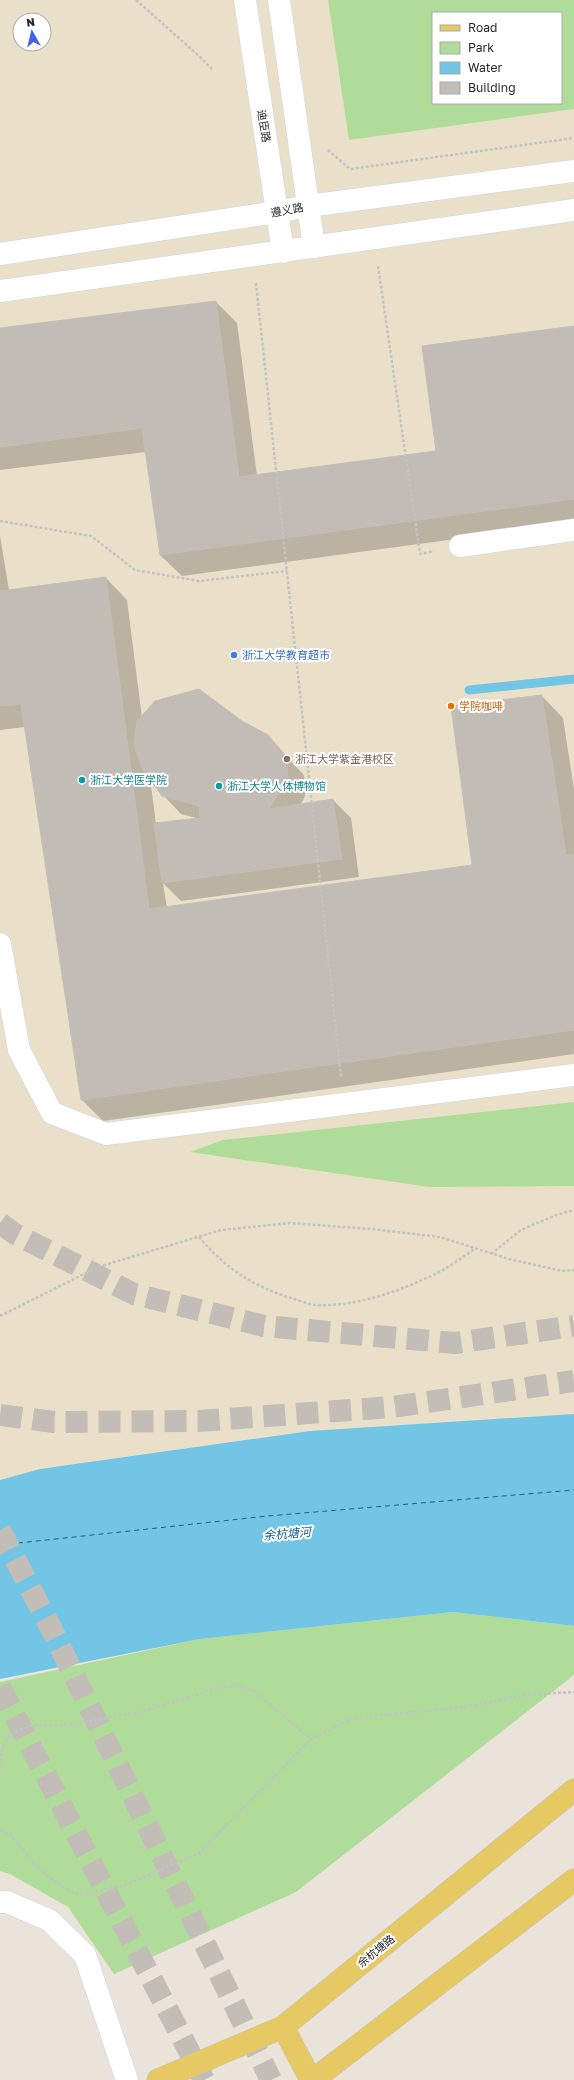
<svg xmlns="http://www.w3.org/2000/svg" width="574" height="2080" font-family="'Golos Text','Noto Sans SC',sans-serif">
<style>
.education{fill:#eae0ca;fill-rule:evenodd}
.green{fill:#afdc99;fill-rule:evenodd}
.water{fill:#73c5e5}
.shadow{fill:#0003;fill-rule:evenodd}
.lines{fill:none;stroke-linecap:round;stroke-linejoin:round}
.stream{stroke:#73c5e5;stroke-width:9}
.ferry{stroke:#16628d;stroke-width:1;stroke-dasharray:5 4;stroke-linecap:butt}
.building{fill:#c1bdb6;stroke:#c4beb4}
.highway-tunnel{stroke:#c2bdb6;stroke-width:22;stroke-dasharray:22 11;stroke-linecap:butt}
.minor-casing{stroke:#cfd2e0;stroke-width:23}
.major-casing{stroke:#c3c3c3;stroke-width:23}
.path{stroke:#c3c3c3;stroke-width:2.5;stroke-dasharray:3 2;stroke-linecap:butt}
.minor{stroke:#fff;stroke-width:22}
.major{stroke:#e6c962;stroke-width:22}
.shop-dot{fill:#3f7fe0;stroke:#fff;stroke-width:1.5}
.food-dot{fill:#e8710a;stroke:#fff;stroke-width:1.5}
.education-dot{fill:#8d6e63;stroke:#fff;stroke-width:1.5}
.culture-dot{fill:#0f9aa8;stroke:#fff;stroke-width:1.5}
.labels{text-anchor:middle;stroke-width:4;stroke-linejoin:round;paint-order:stroke}
.street-label{font-size:11px;fill:#272727;stroke:#fff}
.shop-label{font-size:11px;fill:#366cbe;stroke:#fff;text-anchor:start}
.food-label{font-size:11px;fill:#c56008;stroke:#fff;text-anchor:start}
.education-label{font-size:11px;fill:#785e54;stroke:#fff;text-anchor:start}
.culture-label{font-size:11px;fill:#0d838f;stroke:#fff;text-anchor:start}
.water-label{font-size:12px;font-style:italic;fill:#16628d;stroke:#fff}
</style>
<rect width="100%" height="100%" fill="#e9e3da"/>
<path class="education" d="M0,0H574V1414L480,1421L40,1469L0,1480ZM433,13H561V103H433ZM20,20H44V44H20Z"/>
<path class="green" d="M328,0H574V109L349,140ZM433,13H561V103H433Z
M574,1102V1186L429,1187L190,1152L223,1140Z
M453,1612L574,1626V1675L296,1892L114,1974L68,1907L10,1874L0,1871V1682L200,1639Z"/>
<path class="water" d="M574,1414V1626L453,1612L200,1639L0,1679V1480L40,1469L310,1431Z"/>
<path class="shadow" d="M216,302L237,323L257,476L437,452L574,327V523L182,576L160,555L146,452L0,470V329Z
M0,535L9,591L106,578L127,600L142,717L242,722L267,736L304,775L305,796L300,806L333,800L351,818L359,877L181,901L163,883L167,908L473,866L542,696L563,718L574,789V1054L103,1121L82,1100L25,727L0,730ZM150,778L163,795L181,814L200,819L156,824Z"/>
<g class="lines">
<path class="stream" d="M469,690L574,679"/>
<path class="ferry" d="M0,1545L268,1516L574,1490"/>
</g>
<path class="building" d="M216,301L239,477L436,451L422,346L574,326V499L160,555L142,428L0,447V328Z
M106,577L149,909L472,865L451,706L542,695L566,855L574,854V1030L81,1100L21,704L0,706V591Z
M199,689L242,721L268,735L286,756L288,777L269,809L333,799L342,859L162,883L154,823L200,818L199,806L162,796L143,770L134,746L137,721L155,701Z"/>
<g class="lines">
<path class="highway-tunnel" d="M0,1223L15,1234L134,1294L264,1326L455,1343L574,1326
M0,1415L54,1422L199,1421L392,1407L574,1381
M0,1530L52,1630L271,2080
M0,1687L204,2080"/>
<g class="minor-casing">
<path id="minor" d="M245,0L283,252
M279,0L314,247
M0,254L277,212L308,206L574,171
M0,291L574,210
M460,546L574,530
M0,944L19,1050L52,1113L106,1134L574,1075
M0,1902H7L49,1920L85,1955L127,2080"/>
</g>
<g class="major-casing">
<path id="major" d="M283,2027L311,2080
M158,2080L283,2027L574,1790
M313,2080L574,1880"/>
</g>
<path class="path" d="M136,0L199,56L212,69
M328,150L350,169L574,138
M378,266L420,554L434,551
M256,283L341,1077
M0,521L91,536L135,570L199,581L287,571
M199,1237C226,1269 254,1287 294,1299C301,1301 310,1305 317,1305C356,1307 403,1290 437,1273C450,1267 462,1257 475,1249
M491,1254L521,1230L556,1215L574,1210
M0,1316L98,1267L221,1230L290,1223L371,1229L440,1237L509,1259L562,1271L574,1270
M0,1766L2,1748L10,1734L30,1726L74,1724L145,1711L217,1688L238,1685L254,1691L311,1739
M0,1831L10,1834L37,1867L60,1886L76,1894L90,1893L128,1884L199,1853L311,1739L353,1718L465,1707L525,1695L574,1692"/>
<use href="#minor" class="minor"/>
<use href="#major" class="major"/>
</g>
<circle class="shop-dot" cx="234" cy="655" r="4"/>
<circle class="food-dot" cx="451" cy="706" r="4"/>
<circle class="education-dot" cx="287" cy="759" r="4"/>
<g class="culture-dot">
<circle cx="82" cy="780" r="4"/>
<circle cx="219" cy="786" r="4"/>
</g>
<g class="labels">
<g class="street-label">
<text transform="translate(264 126) rotate(81)" y="4">迪臣路</text>
<text transform="translate(287 210) rotate(-11)" y="4">遵义路</text>
<text transform="translate(376 1951) rotate(-39)" y="4">余杭塘路</text>
</g>
<g class="shop-label">
<text x="242" y="659">浙江大学教育超市</text>
</g>
<g class="food-label">
<text x="459" y="710">学院咖啡</text>
</g>
<g class="education-label">
<text x="295" y="763">浙江大学紫金港校区</text>
</g>
<g class="culture-label">
<text x="90" y="784">浙江大学医学院</text>
<text x="227" y="790">浙江大学人体博物馆</text>
</g>
<g class="water-label">
<text transform="translate(287 1534) rotate(-5)" y="4">余杭塘河</text>
</g>
</g>
<rect x="432" y="12" width="130" height="92" fill="#ffffff" stroke="#a9a9a9"/>
<rect x="440" y="25" width="20" height="6" fill="#e6c962" stroke="#a9a9a9"/>
<text x="468" y="32" font-size="12" fill="#272727">Road</text>
<rect x="440" y="42" width="20" height="12" fill="#afdc99" stroke="#a9a9a9"/>
<text x="468" y="52" font-size="12" fill="#272727">Park</text>
<rect x="440" y="62" width="20" height="12" fill="#73c5e5" stroke="#a9a9a9"/>
<text x="468" y="72" font-size="12" fill="#272727">Water</text>
<rect x="440" y="82" width="20" height="12" fill="#c1bdb6" stroke="#a9a9a9"/>
<text x="468" y="92" font-size="12" fill="#272727">Building</text>
<g transform="translate(32 32) rotate(352)"><circle r="19" fill="#ffffff" stroke="#a9a9a9"/>
<path d="M0-3L7 15L0 10L-7 15Z" fill="#4461ec"/>
<text y="-6" font-size="11" font-weight="bold" text-anchor="middle" fill="#272727">N</text>
</g>
</svg>
